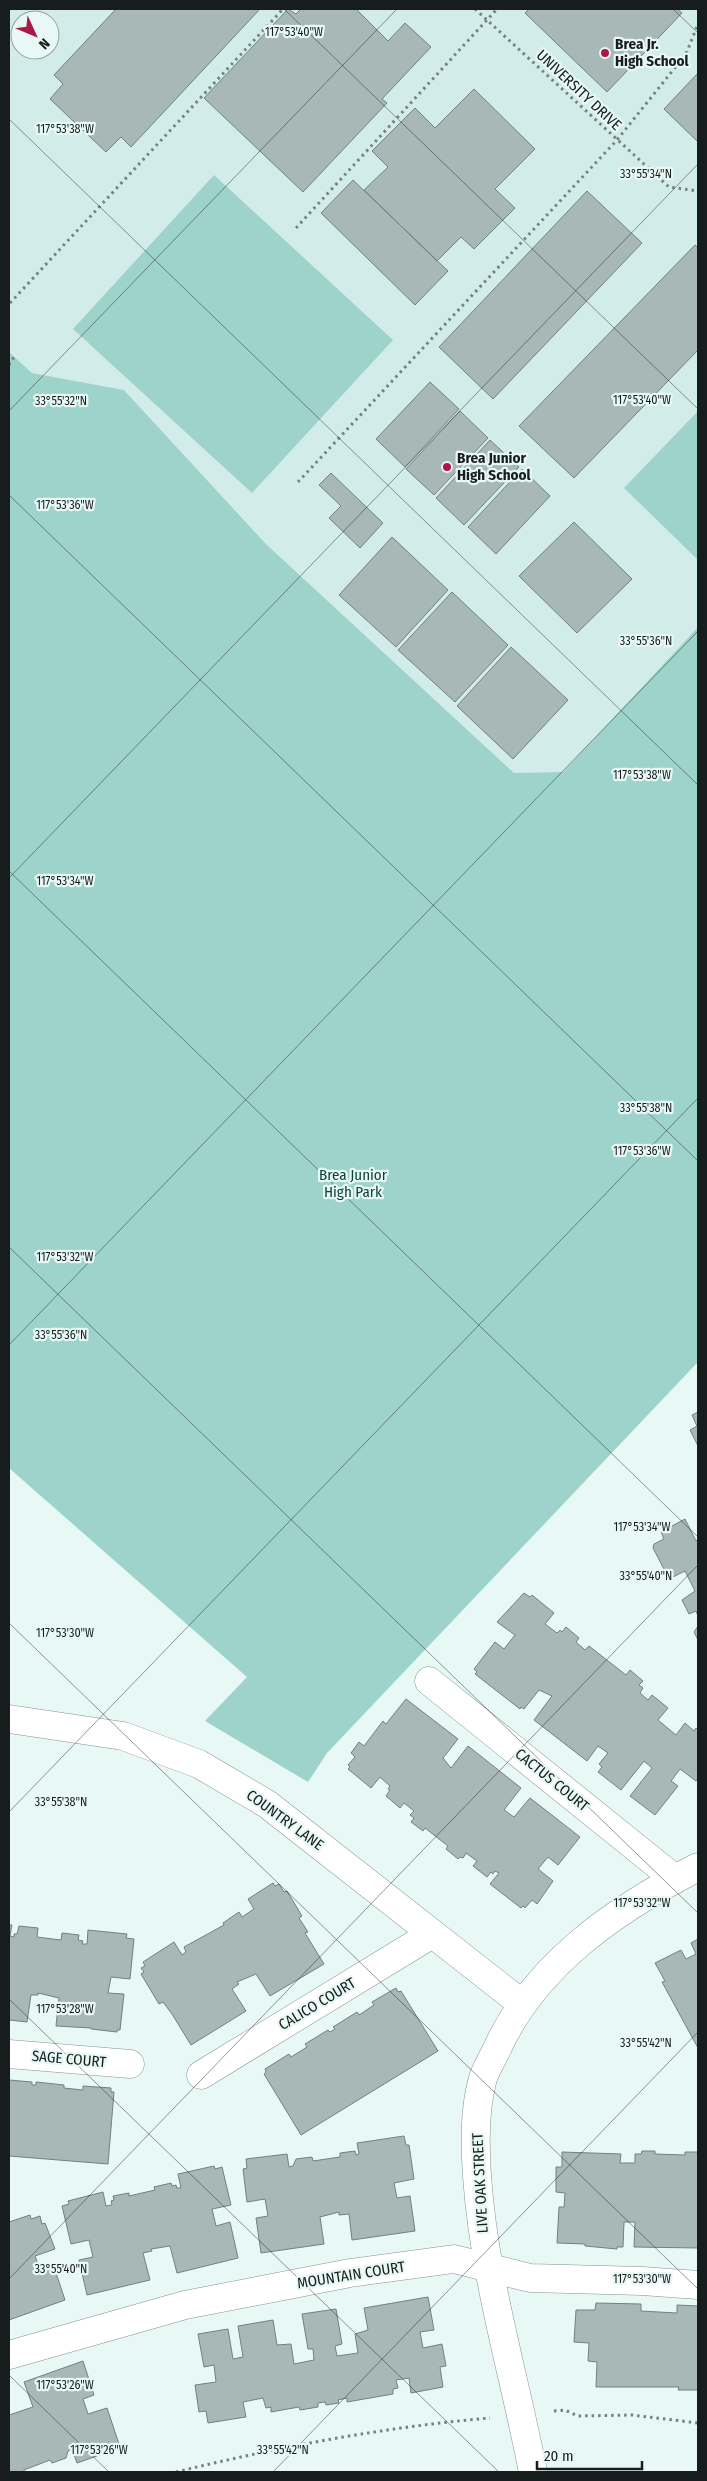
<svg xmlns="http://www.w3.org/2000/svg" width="707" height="2481" font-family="'Fira Sans Condensed',sans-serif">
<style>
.built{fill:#d2ede9;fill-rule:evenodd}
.green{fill:#9ed3cc}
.building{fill:#a8b8b6;stroke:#72817f}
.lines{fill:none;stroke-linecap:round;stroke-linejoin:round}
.minor-casing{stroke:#859592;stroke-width:29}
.path{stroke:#768180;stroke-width:3;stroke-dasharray:2.5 4;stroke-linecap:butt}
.minor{stroke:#fff;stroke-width:28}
.ticks{fill:none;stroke:#171d1c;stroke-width:1;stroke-opacity:0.45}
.poi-dot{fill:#ac1845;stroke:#e7f8f5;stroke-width:2}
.labels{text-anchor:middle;stroke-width:4.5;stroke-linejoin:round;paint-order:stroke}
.poi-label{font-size:15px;font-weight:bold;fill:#171d1c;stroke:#e7f8f5;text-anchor:start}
.street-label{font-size:15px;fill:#171d1c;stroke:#e7f8f5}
.park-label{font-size:15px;fill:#0c423d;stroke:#e7f8f5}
.ticks-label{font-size:12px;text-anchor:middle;fill:#171d1c;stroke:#e7f8f5;stroke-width:4.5;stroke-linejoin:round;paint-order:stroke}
</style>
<rect width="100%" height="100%" fill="#e7f8f5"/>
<path class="built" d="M9,9H698V627L563,772L514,773L266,544L124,390L32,373L9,352ZM20,20H50V50H20Z"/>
<path class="green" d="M214,175L393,340L252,493L73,329Z
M9,352L32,373L124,390L266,544L514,773L563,772L698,627V1362L327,1753L308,1782L205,1721L247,1677L9,1468Z
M698,411V560L624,488Z"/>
<path class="building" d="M116,9H260L131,147L121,137L106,152L50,99L63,84L54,75Z
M288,9L296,14L301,9H356L388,41L405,23L431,47L382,99L387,103L303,192L204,98Z
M529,9H677L682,13L607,92L525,13Z
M698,73V142L664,109Z
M474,89L535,149L495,189L515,208L474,249L461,237L437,261L364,190L388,167L372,151L415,108L435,128Z
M353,180L448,271L415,305L321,213Z
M587,191L642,243L493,399L439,347Z
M695,245L698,248V350L574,478L519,426Z
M430,382L459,409L405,467L376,439Z
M460,411L488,438L434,495L406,469Z
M490,440L519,467L464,525L436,498Z
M522,469L550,496L496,554L468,527Z
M331,473L383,523L360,548L329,518L341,506L319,485Z
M574,522L632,579L577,633L519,576Z
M392,537L448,590L396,647L339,595Z
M452,592L508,645L455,702L398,650Z
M511,647L568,700L513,759L457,706Z
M698,1412V1446L690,1430L697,1426L692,1415Z
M685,1519L696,1541L698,1539V1616L696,1611L689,1614L682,1600L695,1591L685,1571L669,1579L653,1548L654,1544L664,1539L661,1532Z
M524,1593L530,1597L532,1595L554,1613L545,1624L557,1633L560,1630L562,1632L566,1627L579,1638L576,1642L585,1650L589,1646L626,1675L630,1670L643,1681L639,1685L643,1688L640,1693L648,1700L652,1695L668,1708L658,1720L676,1735L685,1723L694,1731L696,1728L698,1730V1778L696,1781L680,1769L671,1781L678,1786L655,1815L630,1796L652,1768L644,1761L621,1790L598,1772L602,1767L599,1764L608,1753L598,1746L587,1761L534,1720L552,1696L539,1690L524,1709L521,1707L520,1709L475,1674L477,1672L474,1669L495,1642L504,1649L515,1635L497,1622Z
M698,1626V1640L694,1632Z
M406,1699L458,1739L443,1758L451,1768L468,1746L521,1788L504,1810L514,1817L530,1798L580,1837L558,1865L548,1857L538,1869L553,1881L537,1904L532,1900L525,1908L523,1906L521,1908L490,1884L499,1873L495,1871L493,1874L491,1872L487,1877L473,1866L477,1861L466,1853L463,1858L460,1857L458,1859L446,1849L448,1846L425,1828L423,1831L411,1822L414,1818L410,1815L414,1811L404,1803L400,1808L386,1796L390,1790L388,1789L390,1786L380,1777L371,1788L348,1769L350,1767L348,1765L355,1757L351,1753L359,1742L364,1746L383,1721L386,1724Z
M273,1883L275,1886L279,1884L284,1892L287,1891L302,1916L299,1918L308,1932L305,1933L324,1964L270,1996L256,1974L237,1982L239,1984L232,1989L246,2011L191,2045L172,2014L163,2002L159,2004L141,1974L144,1972L141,1968L145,1966L143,1962L174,1942L182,1955L186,1952L184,1947L224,1925L223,1923L239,1912L242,1917L254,1909L248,1899Z
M9,1925H12L10,1936L14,1937V1934H17L19,1926L38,1928L37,1937L61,1940L62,1933L79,1935L78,1940L83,1941L82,1944H87L88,1930L127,1934L126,1938L134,1939L130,1979L111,1977L108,1993L124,1994L120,2030H117V2032L91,2029V2028L56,2026L59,1998L38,1993V1995H31L27,2022L9,2020Z
M698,1939V2048L662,1982L665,1981L655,1963L681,1950L686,1959L696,1954L691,1943Z
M396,1988L398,1992L401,1991L438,2051L301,2135L264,2074L266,2072L265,2069L289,2054L291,2057L307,2047L305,2044L328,2030L330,2032L335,2029L333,2027L357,2012L359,2015L374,2005L372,2002Z
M9,2080L32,2082V2085H36V2082L64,2085V2088L83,2090V2086L111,2088V2092H114L108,2164L9,2156Z
M404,2136L406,2145H409L414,2179L394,2183L397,2198L410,2196L415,2231L352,2240L349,2214L339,2215V2212L320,2217L324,2244L261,2253L256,2218L268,2216L265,2199L247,2202L243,2169L247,2168L246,2159L287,2154L289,2167L293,2166L296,2159L312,2157L313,2161L340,2157V2153L355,2151L356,2155L359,2154L357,2143Z
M642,2151H655V2154L685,2155V2152H698V2248L634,2247L635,2222H624L623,2247H617V2249L585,2246V2244L557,2243L559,2207H564L565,2193L556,2192V2167H562V2152L621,2154L620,2163H635V2154H641Z
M214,2166L215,2169L222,2167L231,2205L212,2209L216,2226L230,2222L238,2258L177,2273L170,2246L151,2249L152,2251L143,2253L150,2280L87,2295L79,2260L93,2257L89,2240L71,2244L62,2206L69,2204L68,2201L103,2192L106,2206L112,2205L111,2201L114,2200L113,2196L129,2193V2196L155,2190L154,2187L171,2183L172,2186L176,2185L177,2188H181L178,2174Z
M30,2215L31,2219L40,2216L42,2224L45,2223L55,2249L35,2256L41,2272L54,2267L65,2300L9,2320V2222Z
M428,2297L434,2330L420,2332L423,2348L442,2344L446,2366L440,2367L443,2387L411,2393L409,2378L396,2380L398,2388L393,2389V2394L347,2402V2398L338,2400L339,2403L326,2405L325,2402L318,2403V2407L300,2410L299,2407L271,2412V2407L266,2408L263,2398L243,2402L246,2417L208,2423L206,2411L199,2412L195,2385L216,2382L214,2365L204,2367L198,2334L228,2329L233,2359L243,2357L238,2326L273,2320L277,2345L291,2344L294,2364L314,2360L313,2349H308L302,2314L336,2309L342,2344L335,2346L337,2356L358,2353L355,2334L368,2330L364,2308Z
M596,2303L641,2304V2311L677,2313V2305L698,2306V2390H678L679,2387H596L597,2362L588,2361L589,2343L574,2342L576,2310H595Z
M83,2361L94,2395L83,2399L88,2414L107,2408L119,2444L113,2446L114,2450L77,2463L72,2449L68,2451L66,2458L52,2463L50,2460L24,2470V2472H9V2415L33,2407L24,2382Z"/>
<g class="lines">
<g class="minor-casing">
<path id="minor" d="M429,1681L675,1879
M9,1719L123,1736L199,1764L267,1804L521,2003
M9,2054L130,2064
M201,2075L432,1934
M9,2355L185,2305L350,2273L454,2259L530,2278L642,2281L698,2285
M533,2472C514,2374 484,2277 477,2176C475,2146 474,2112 482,2082C484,2072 491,2061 496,2051C534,1965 616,1909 698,1867"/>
</g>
<path class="path" d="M475,9L669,187L698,191
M296,228L497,9
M10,303L283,9
M9,365L14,357
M298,482L617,140L686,54L698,24
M554,2411L565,2410L578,2416L632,2415L698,2423
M176,2472C279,2447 384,2427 490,2418"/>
<use href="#minor" class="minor"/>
</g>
<path class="ticks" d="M284,9L698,409M673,9L698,33M9,119L698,785M9,411L397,9M9,495L698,1161M9,871L698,1537M9,878L698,164M9,1247L698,1913M9,1345L698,631M9,1623L698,2289M9,1812L698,1098M9,1999L499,2472M9,2279L698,1565M9,2375L109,2472M273,2472L698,2032"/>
<g class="poi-dot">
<circle cx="605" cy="53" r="5"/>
<circle cx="447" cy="467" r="5"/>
</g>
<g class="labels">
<g class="poi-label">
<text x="615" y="49">Brea Jr.<tspan x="615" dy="17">High School</tspan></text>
<text x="457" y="463">Brea Junior<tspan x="457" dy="17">High School</tspan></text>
</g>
<g class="street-label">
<text transform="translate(579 90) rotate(43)" y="5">UNIVERSITY DRIVE</text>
<text transform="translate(552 1780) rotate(39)" y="5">CACTUS COURT</text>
<text transform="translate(285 1820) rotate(36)" y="5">COUNTRY LANE</text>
<text transform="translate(317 2004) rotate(-31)" y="5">CALICO COURT</text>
<text transform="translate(69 2059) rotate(5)" y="5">SAGE COURT</text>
<text transform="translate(480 2183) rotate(-93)" y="5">LIVE OAK STREET</text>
<text transform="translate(351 2275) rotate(-9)" y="5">MOUNTAIN COURT</text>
</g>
<g class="park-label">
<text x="353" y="1180">Brea Junior<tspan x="353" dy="17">High Park</tspan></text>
</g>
</g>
<g class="ticks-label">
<text x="294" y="36">117°53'40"W</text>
<text x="65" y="133">117°53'38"W</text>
<text x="646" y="178">33°55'34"N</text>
<text x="642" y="404">117°53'40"W</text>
<text x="61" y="405">33°55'32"N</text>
<text x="65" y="509">117°53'36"W</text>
<text x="646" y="645">33°55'36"N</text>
<text x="642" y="779">117°53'38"W</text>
<text x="65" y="885">117°53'34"W</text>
<text x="646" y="1112">33°55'38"N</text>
<text x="642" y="1155">117°53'36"W</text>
<text x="65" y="1261">117°53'32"W</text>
<text x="61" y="1339">33°55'36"N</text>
<text x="642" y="1531">117°53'34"W</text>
<text x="646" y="1580">33°55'40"N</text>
<text x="65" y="1637">117°53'30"W</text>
<text x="61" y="1806">33°55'38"N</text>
<text x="642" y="1907">117°53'32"W</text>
<text x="65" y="2013">117°53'28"W</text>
<text x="646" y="2047">33°55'42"N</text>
<text x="61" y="2273">33°55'40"N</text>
<text x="642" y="2283">117°53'30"W</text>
<text x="65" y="2389">117°53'26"W</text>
<text x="283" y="2454">33°55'42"N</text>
<text x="99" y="2454">117°53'26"W</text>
</g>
<rect width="707" height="2481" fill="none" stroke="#171d1c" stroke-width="20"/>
<g transform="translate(35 35) rotate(134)"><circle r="24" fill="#e7f8f5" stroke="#94a09e"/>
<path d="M0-4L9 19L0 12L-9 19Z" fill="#ac1845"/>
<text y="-8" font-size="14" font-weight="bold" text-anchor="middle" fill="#171d1c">N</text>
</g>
<path d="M537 2461v8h105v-8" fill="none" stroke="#171d1c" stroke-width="2.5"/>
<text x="544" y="2461" font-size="15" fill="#171d1c" stroke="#e7f8f5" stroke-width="4" paint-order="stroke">20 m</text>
</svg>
